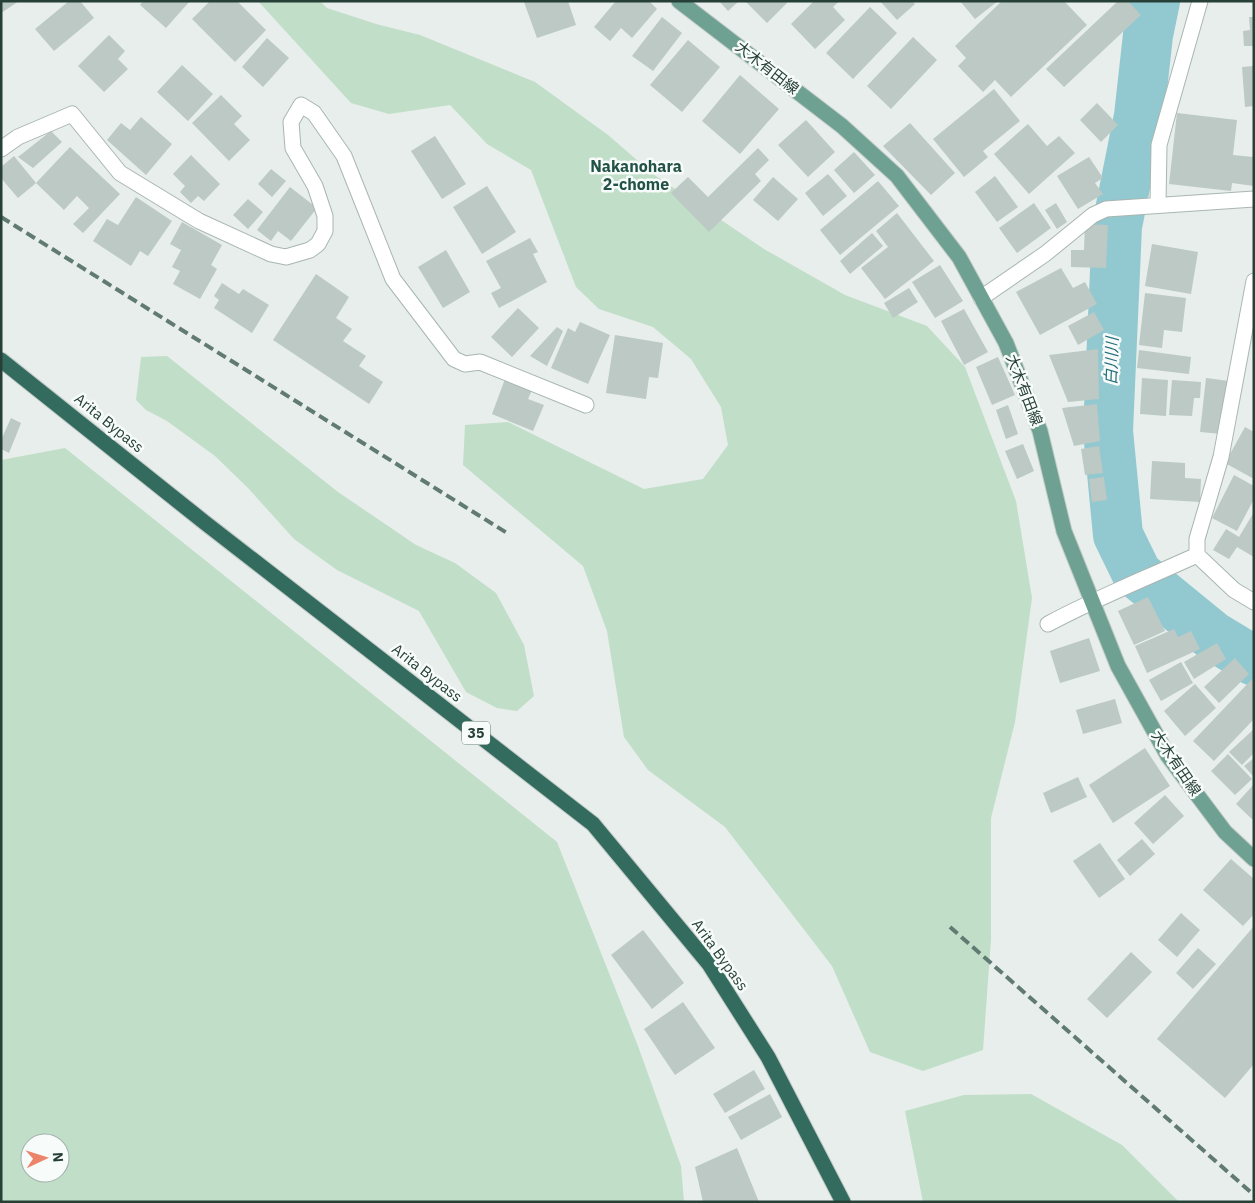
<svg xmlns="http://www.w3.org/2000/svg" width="1255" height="1203" font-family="'IBM Plex Sans','Noto Sans JP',sans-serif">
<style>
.green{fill:#c1dec8;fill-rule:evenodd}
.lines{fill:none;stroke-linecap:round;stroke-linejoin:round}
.river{stroke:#92c8d0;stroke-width:50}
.building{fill:#bcc9c4}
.minor-casing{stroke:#a9b6b2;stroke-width:17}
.major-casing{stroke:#c2cac7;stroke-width:17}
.highway-casing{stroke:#c2cac7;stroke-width:17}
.minor{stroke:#fff;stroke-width:15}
.major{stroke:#6ea192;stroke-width:15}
.highway{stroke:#336b5e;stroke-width:15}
.rail{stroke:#617b73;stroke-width:4;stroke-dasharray:10 5;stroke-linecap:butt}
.labels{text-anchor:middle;stroke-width:5;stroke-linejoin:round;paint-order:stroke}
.shield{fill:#f7fbf9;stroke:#657872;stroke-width:1}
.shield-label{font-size:14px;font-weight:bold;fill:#264038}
.street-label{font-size:15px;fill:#264038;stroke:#f7fbf9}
.neighbourhood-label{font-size:16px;font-weight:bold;fill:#225245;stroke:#f7fbf9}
.water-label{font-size:16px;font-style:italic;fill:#226e7a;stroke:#f7fbf9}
</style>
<rect width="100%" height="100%" fill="#e7eeeb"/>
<path class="green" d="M258,1H320L327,8L376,24L420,35L535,82L608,135L653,174L764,249L845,295L927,326L965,367L1016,501L1032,598L1015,722L991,818V939L983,1050L923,1071L870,1052L832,966L725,827L648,770L624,737L607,631L583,566L463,465L465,425L508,422L644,489L703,479L728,445L721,407L691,359L653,327L599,309L576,287L531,170L487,144L450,105L389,114L351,103Z
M167,356L338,492L416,545L455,563L496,593L524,645L534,696L517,711L497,708L466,692L419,611L337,570L294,539L248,488L215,456L167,421L146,410L136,400L141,357Z
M65,448L557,842L638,1046L681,1166L684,1202H1V460ZM30,1143H60V1173H30Z
M1031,1094L1122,1145L1179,1202H923L905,1111L964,1095Z"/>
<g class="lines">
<path class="river" d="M1155,1L1148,35L1139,116L1117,226L1108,431L1118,535L1137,574L1213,636L1254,661"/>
</g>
<path class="building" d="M1,1H19L1,13Z
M69,1H80L94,18L54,51L35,29Z
M143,1H190L166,28L140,5Z
M210,1H237L266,30L235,62L192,19Z
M527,1H568L576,25L537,38L524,2Z
M616,1H649L657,9L632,38L621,28L610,41L594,27Z
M719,1H739L728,11Z
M747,1H786L787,3L767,23L746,2Z
M814,1H839L833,7L845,20L815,49L791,24Z
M880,1H912L915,4L897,20Z
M960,1H998L975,19Z
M1002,1H1064L1087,25L1011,97L995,80L983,92L958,66L966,58L955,46Z
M1118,1H1128L1141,15L1064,87L1046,69Z
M870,7L897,33L853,79L826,53Z
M662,17L682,33L653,71L632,56Z
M1249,17H1254V46H1244L1243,31L1250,30Z
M109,35L125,51L118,59L128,69L104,92L78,66Z
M913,37L937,60L891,109L867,86Z
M267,38L289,58L263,87L242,67Z
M688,40L720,67L682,112L650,85Z
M182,65L213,94L188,121L157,92Z
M1254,66V106L1245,107L1242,67Z
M740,75L779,109L740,154L702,121Z
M994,89L1020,121L983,151L988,157L964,177L933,139Z
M221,95L242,116L234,124L250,140L229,161L192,123Z
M1097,103L1118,125L1101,142L1080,120Z
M1177,113L1237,120L1233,155L1253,157L1254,186L1232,183L1231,191L1169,184Z
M141,117L172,144L146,175L107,140L121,123L130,130Z
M806,120L835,152L808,177L778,145Z
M910,123L955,173L931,195L883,146Z
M1028,124L1047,146L1059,136L1075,153L1029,194L994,154Z
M51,131L62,142L33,168L18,157Z
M435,136L466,184L442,199L411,151Z
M70,147L120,194L83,233L73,224L89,208L77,196L64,210L36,183Z
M758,148L769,160L755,174L761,181L709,232L671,193L688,177L708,197Z
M854,152L875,175L854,193L834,170Z
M191,155L220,184L204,201L198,196L191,203L180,192L185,186L173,174Z
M14,156L36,183L18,198L1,178V167Z
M1089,157L1103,178L1095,183L1103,194L1078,209L1057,176Z
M271,169L286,181L272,197L258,184Z
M828,174L847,196L823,216L805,193Z
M995,176L1018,207L997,222L975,192Z
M773,177L798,199L778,221L753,200Z
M878,181L899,206L840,255L820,230Z
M487,186L516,232L482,254L453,207Z
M290,187L317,208L291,241L278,231L271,241L257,230Z
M136,197L172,221L148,256L140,251L131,266L93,241L107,219L118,225Z
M248,199L263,212L248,229L233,215Z
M1034,203L1051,228L1017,253L999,228Z
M1056,203L1067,222L1057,229L1045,210Z
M897,213L934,261L885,299L861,268L888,247L876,231Z
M182,222L222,245L211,265L217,269L200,299L173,284L180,271L172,267L181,250L170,244Z
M1085,224L1108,225L1106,268L1071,267V250H1084Z
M872,233L883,246L850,274L840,261Z
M530,238L538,252L533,254L547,282L499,308L491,293L501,288L486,261Z
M1152,244L1198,252L1191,294L1145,286Z
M446,250L470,292L443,308L418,267Z
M940,265L963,301L935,318L912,282Z
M1061,268L1073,288L1085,282L1097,304L1040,335L1016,292Z
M316,274L349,297L336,318L352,329L343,341L366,356L359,366L383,382L369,404L273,340Z
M222,283L239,294L243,289L269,305L252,333L214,308L219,300L214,296Z
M909,288L918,302L893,318L884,303Z
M1145,293L1186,298L1182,332L1164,330L1162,348L1139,345Z
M518,308L539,328L512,357L491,337Z
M964,309L988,352L964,365L941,321Z
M1094,312L1104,330L1078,345L1068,326Z
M580,322L610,335L588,384L551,368L568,328L575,332Z
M557,327L563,331L547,366L530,356Z
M615,335L663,343L658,378L649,377L646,399L606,393Z
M1098,349L1099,399L1068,402L1049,355Z
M1139,350L1191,357L1189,374L1137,368Z
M998,357L1015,395L992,405L976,367Z
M1142,378L1168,380L1166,416L1140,414Z
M1206,378L1229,381L1222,434L1200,432Z
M505,379L532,390L528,399L544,405L533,431L492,414Z
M1172,380L1201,382L1200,398H1194L1192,416L1169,415Z
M1097,404L1100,441L1074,446L1062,408Z
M1008,405L1018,434L1006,439L996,410Z
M11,418L21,423L9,453L1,449V440Z
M1245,427L1254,432V479L1225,463Z
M1023,444L1034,471L1017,479L1005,451Z
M1099,446L1103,473L1085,475L1081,449Z
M1152,461L1185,463V478L1201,479L1200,502L1150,499Z
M1234,475L1254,486V499L1237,531L1212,518Z
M1104,477L1107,500L1092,502L1089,479Z
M1254,512V557L1237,547L1229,559L1213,550L1226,529L1239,537Z
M1148,597L1165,631L1134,645L1118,611Z
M1174,629L1178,637L1191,631L1200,649L1147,673L1135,646Z
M1089,638L1100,671L1060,683L1050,651Z
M1217,643L1226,659L1194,679L1184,662Z
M1235,658L1249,674L1219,703L1204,687Z
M1181,662L1193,683L1161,701L1149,680Z
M1254,677V719L1214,761L1193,741Z
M1195,684L1216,708L1185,736L1164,711Z
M1115,699L1122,723L1083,734L1076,710Z
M1254,729V753L1242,765L1229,752Z
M1145,748L1170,786L1113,823L1089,785Z
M1228,754L1252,779L1235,795L1211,771Z
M1254,758V777L1244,766Z
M1078,777L1087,797L1051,813L1043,793Z
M1254,784V821L1236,804Z
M1165,795L1184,816L1153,844L1134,823Z
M1142,839L1155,854L1130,876L1117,860Z
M1100,843L1125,879L1099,898L1073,861Z
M1231,859L1254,879V914L1243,926L1203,890Z
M1181,913L1200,930L1177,957L1158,940Z
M1254,926V1064L1225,1098L1157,1039Z
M643,930L684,983L652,1009L611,955Z
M1198,948L1216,964L1193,989L1176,973Z
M1131,952L1152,972L1107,1018L1087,999Z
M683,1002L715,1048L675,1075L644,1029Z
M754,1070L765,1089L725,1113L713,1094Z
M770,1094L782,1117L741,1140L728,1117Z
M737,1148L759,1202H703L695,1167Z"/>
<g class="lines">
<g class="minor-casing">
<path id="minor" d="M1,149L18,137L72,114L120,173L199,221L271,254L286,257L310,250L318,244L325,231V216L315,186L293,148L291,122L301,105L314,113L344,156L393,279L454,359L465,364L480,362L586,405
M1158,205L1159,145L1200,1
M1254,281L1221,457L1197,539V555L1234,590L1254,602
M981,298L1045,254L1093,215L1106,209L1254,199
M1048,624C1096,598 1147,578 1197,555"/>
</g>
<g class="major-casing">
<path id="major" d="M679,1L842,126L897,176L959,257L1006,343L1040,431L1064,531L1118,666L1168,756L1225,832L1254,859"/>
</g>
<g class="highway-casing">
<path id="highway" d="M1,360L204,522L593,824L709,964L768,1057L843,1202"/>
</g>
<use href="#minor" class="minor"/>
<use href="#major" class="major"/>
<use href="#highway" class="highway"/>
<path class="rail" d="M1,217L507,533
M950,927L1254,1195"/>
</g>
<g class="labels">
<rect class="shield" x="462" y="721.5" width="28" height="23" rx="4"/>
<g class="shield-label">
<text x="476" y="738">35</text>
</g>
<g class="street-label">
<text transform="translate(767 68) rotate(38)" y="5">大木有田線</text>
<text transform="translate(1024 390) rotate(69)" y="5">大木有田線</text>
<text transform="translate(109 423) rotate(39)" y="5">Arita Bypass</text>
<text transform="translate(427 673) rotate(38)" y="5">Arita Bypass</text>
<text transform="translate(1176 763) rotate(56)" y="5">大木有田線</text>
<text transform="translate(720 955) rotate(54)" y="5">Arita Bypass</text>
</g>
<g class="neighbourhood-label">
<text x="636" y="172">Nakanohara<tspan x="636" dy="18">2-chome</tspan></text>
</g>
<g class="water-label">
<text transform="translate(1111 361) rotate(-88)" y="6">白川川</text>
</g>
</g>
<rect width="1255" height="1203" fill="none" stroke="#264038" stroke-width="5"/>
<g transform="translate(45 1158) rotate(86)"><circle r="24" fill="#f7fbf9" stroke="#a3b0ac"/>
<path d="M0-4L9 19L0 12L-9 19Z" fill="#eb8468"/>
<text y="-8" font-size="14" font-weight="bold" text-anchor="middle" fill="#264038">N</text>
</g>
</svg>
